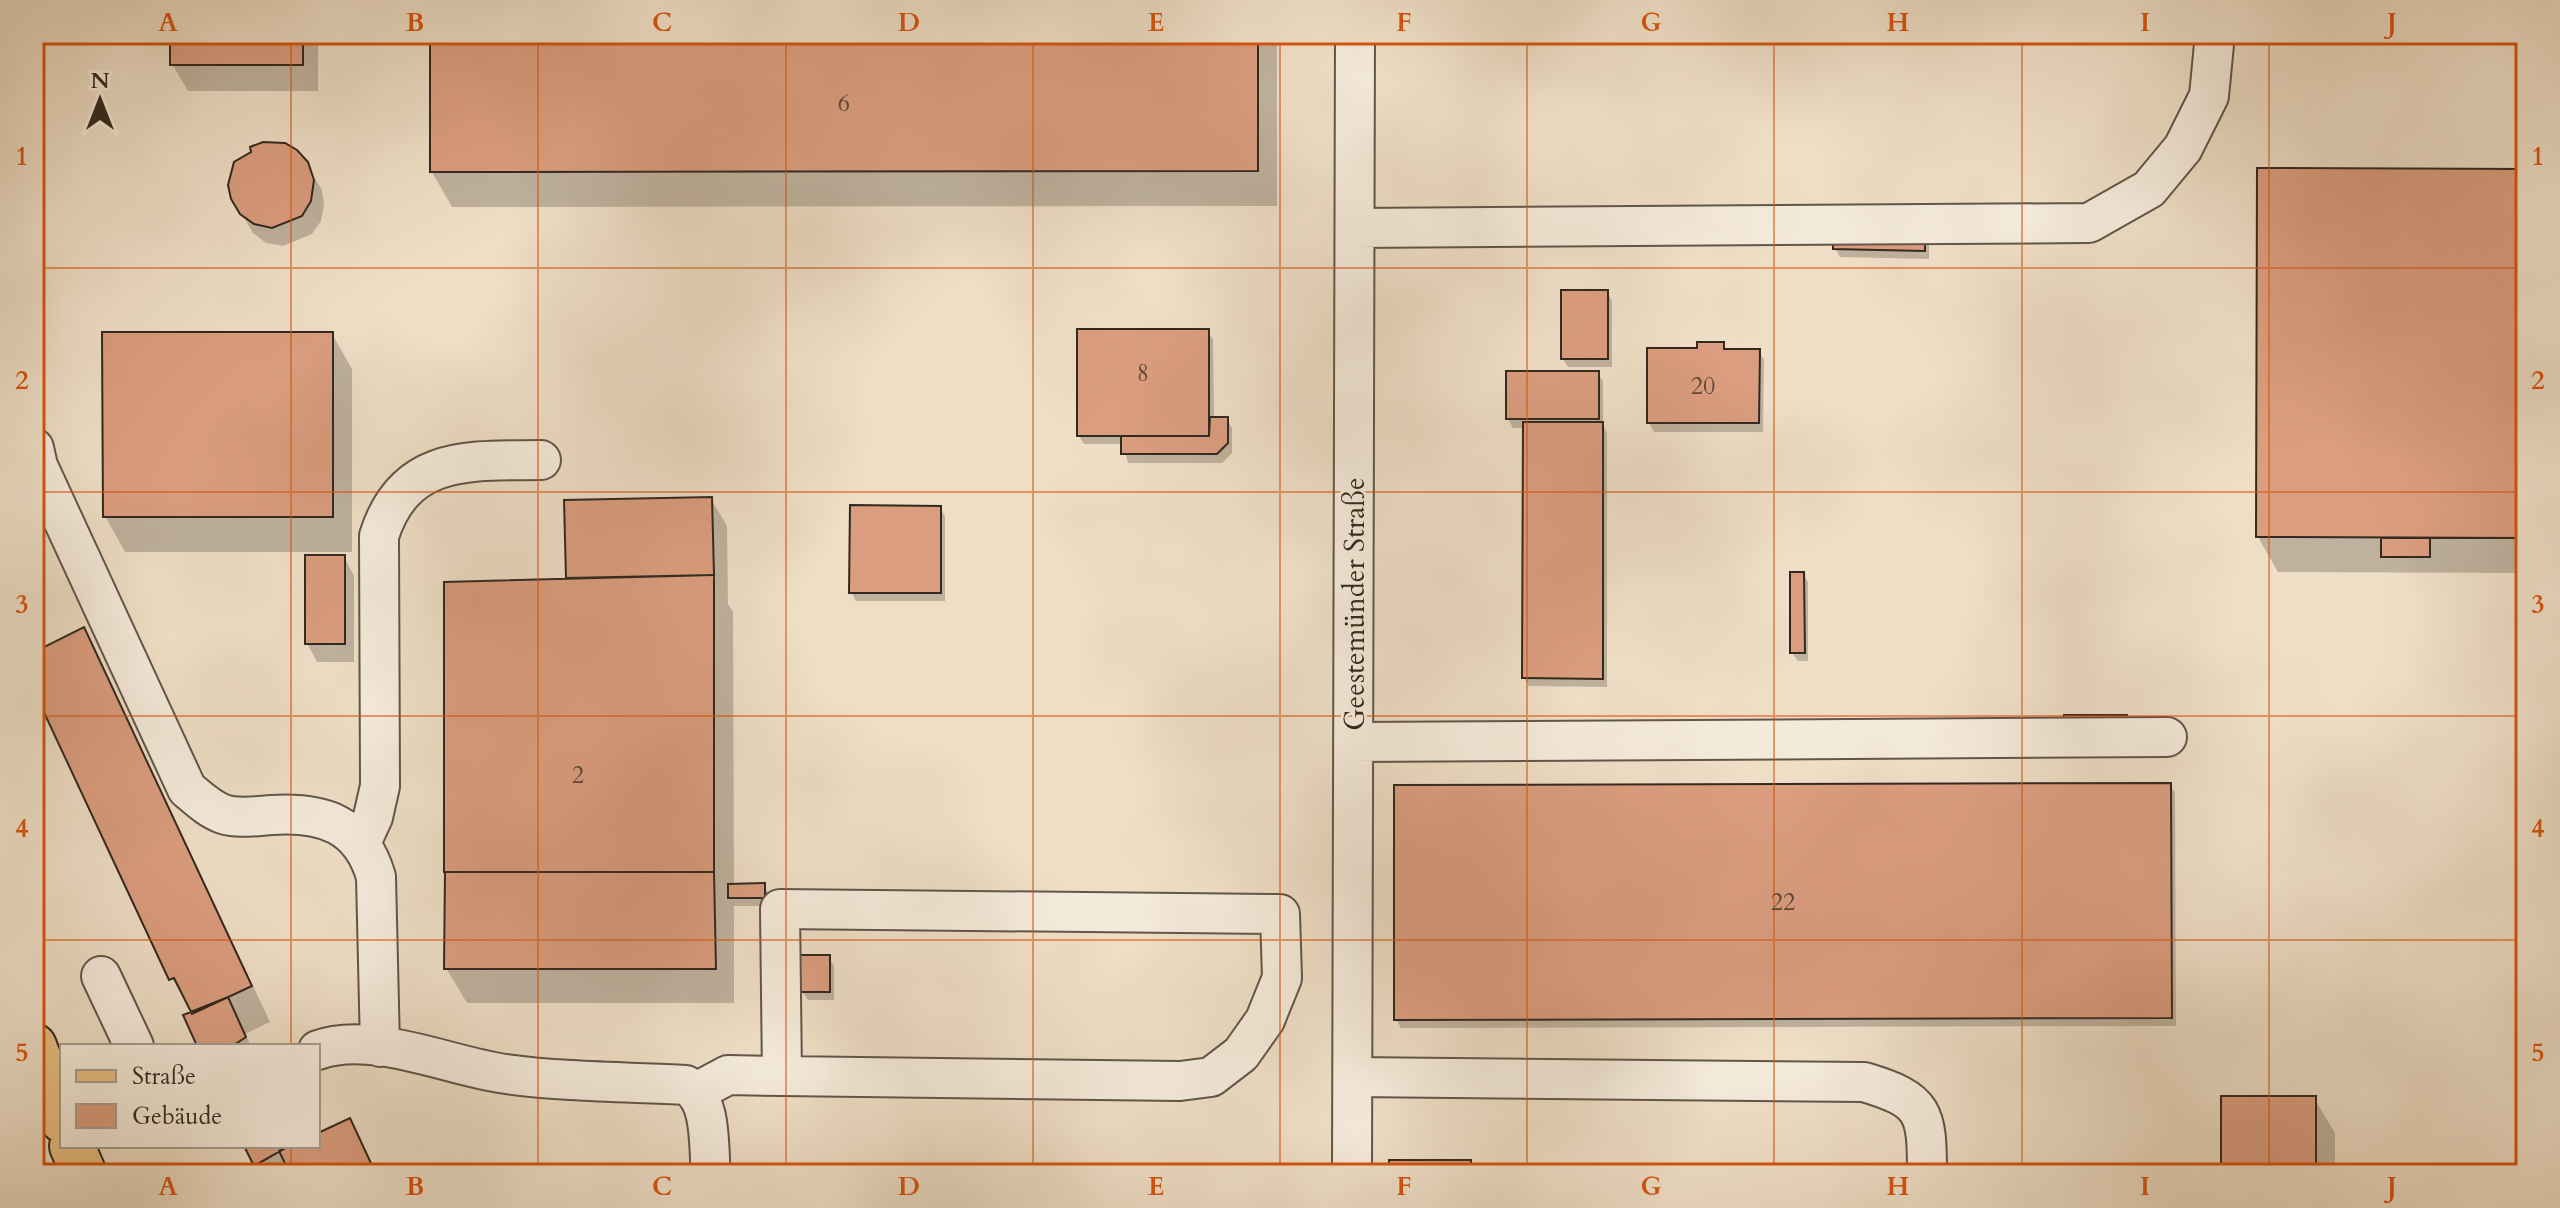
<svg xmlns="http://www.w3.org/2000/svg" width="2560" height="1208" font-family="Cardo,serif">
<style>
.shadow{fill:#0003}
.building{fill:#da9d7f;stroke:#32291f;stroke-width:2}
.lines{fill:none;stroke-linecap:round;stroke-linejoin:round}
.minor-casing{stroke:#615649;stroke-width:42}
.major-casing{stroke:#32291f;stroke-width:48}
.minor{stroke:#f4eada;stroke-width:38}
.major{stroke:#e7bf83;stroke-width:44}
.grid{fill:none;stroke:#d6540e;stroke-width:2;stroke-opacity:0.55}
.labels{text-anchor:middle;stroke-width:6;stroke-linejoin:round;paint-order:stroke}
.number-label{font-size:24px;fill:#5c4637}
.street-label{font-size:28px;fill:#32291f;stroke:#f4eada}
.neatline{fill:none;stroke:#d6540e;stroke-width:3}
.grid-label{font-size:26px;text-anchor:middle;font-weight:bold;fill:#d6540e}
</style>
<rect width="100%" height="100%" fill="#eedec6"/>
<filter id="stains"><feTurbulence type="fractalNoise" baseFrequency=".0025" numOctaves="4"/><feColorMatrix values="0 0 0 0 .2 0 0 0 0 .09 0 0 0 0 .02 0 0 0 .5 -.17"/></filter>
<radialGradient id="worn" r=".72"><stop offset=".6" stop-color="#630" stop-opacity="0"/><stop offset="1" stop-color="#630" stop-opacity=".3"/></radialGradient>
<path class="shadow" d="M172,34H318V91H188L172,64Z
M432,34H1277V206L452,207L432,172Z
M301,156L322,190L324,205L321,221L312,234L283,246L266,243L253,233L233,199Z
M2526,171V573L2278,572L2258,537Z
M1924,236L1929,245V259L1840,257L1835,248Z
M1607,292L1612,301V367H1568L1563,359Z
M1208,331L1213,340L1214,419H1226L1232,428V453L1222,463H1128L1123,444H1084L1079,436Z
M332,334L352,369V552H125L105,516Z
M1723,344L1727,351H1759L1764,360L1763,432H1654L1649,423L1699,350Z
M1597,373L1603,381V425L1607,433V687L1529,686L1524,678L1525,428H1513L1508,419Z
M711,499L727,526L728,604L733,612L734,886L764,885L769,894V906H734V1003H467L446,968L568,578Z
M940,508L945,516V601H856L851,592Z
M344,557L354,576V662H317L307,643Z
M1803,574L1808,582V661H1798L1792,653Z
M82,630L102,665L270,1022L245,1034L251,1046H199L185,1016L192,1013L172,978L34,687V653Z
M2170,785L2175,793L2176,1026L1401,1028L1396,1019Z
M829,957L834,966V1000H808L802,991Z
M2314,1098L2335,1133V1174H2224Z
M349,1120L377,1174H292L290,1170L283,1174H260L246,1146H318V1135Z"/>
<path class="building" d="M170,34H303V65H170Z
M430,34H1258V171L430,172Z
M263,142L285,143L297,150L308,162L314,180L311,201L302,216L272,228L254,224L240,214L231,199L228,185L234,162L251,152L250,147Z
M2257,168L2526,169V538L2256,537Z
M1833,234H1925V251L1833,249Z
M1561,290H1608V359H1561Z
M1077,329H1209V436H1077Z
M102,332H333V517H103Z
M1697,342H1724V349H1760L1759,423H1647V348H1697Z
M1506,371H1599V419H1506Z
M1210,417H1228V443L1217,454H1121V436H1209Z
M1523,422H1603V679L1522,678Z
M712,497L714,575L566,578L564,500Z
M850,505L941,506V593H849Z
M2381,538H2430V557H2381Z
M305,555H345V644H305Z
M1790,572H1804L1805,653H1790Z
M714,575V872H444V582Z
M84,627L252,986L192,1014L174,978L169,980L34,691V652Z
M2064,715H2127V734H2064Z
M2171,783L2172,1018L1394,1020V785Z
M445,872H714L716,969H444Z
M765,883V898H728V884Z
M800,955H830V992H800Z
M228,997L246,1037L234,1045L197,1046L183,1015Z
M2221,1096H2316V1172L2526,1174H2221Z
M350,1118L376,1174H290L279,1151L289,1146H318V1133Z
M244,1146H289L254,1166Z
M1389,1160H1471V1174H1389Z"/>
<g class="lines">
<g class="minor-casing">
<path id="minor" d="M1356,228L2089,223L2149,189L2183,148L2209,96L2215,34
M34,448L38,466L187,789C198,798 209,809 223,814C237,819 256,816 272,815C323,812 361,824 376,877L380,1047
M1354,742L2167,737
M361,843L373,817L380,786L379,536C405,454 470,461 541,460
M101,976L134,1046
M318,1050C372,1030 451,1067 506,1074C565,1082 626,1082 686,1085C713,1100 708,1146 711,1174
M1354,1077L1864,1082C1925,1100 1927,1112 1927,1174
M698,1091L728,1075L782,1076L1180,1081L1211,1077L1241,1054L1265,1020L1282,978L1280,914L780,909L782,1076
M1352,1174L1355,34"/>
</g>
<g class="major-casing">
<path id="major" d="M34,1046L62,1120
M72,1146L84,1174"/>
</g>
<use href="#minor" class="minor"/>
<use href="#major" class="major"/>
</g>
<path class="grid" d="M291,34V1046M538,34V1174M786,34V1174M1033,34V1174M1280,34V1174M1527,34V1174M1774,34V1174M2022,34V1174M2269,34V1174M34,268H2526M34,492H2526M34,716H2526M34,940H2526M291,1146V1174"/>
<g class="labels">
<g class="number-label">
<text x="844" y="111">6</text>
<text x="1143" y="381">8</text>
<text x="1703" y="394">20</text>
<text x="578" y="783">2</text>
<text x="1783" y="910">22</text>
</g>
<g class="street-label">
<text transform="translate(1354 604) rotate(-90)" y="10">Geestemünder Straße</text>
</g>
</g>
<rect width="2560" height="1208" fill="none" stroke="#eedec6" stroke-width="88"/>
<rect x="60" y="1044" width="260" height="104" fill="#f4eada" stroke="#a69d8f" stroke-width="2"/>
<rect x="76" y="1070" width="40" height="12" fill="#e7bf83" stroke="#a69d8f" stroke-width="2"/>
<text x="132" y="1084" font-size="24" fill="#32291f">Straße</text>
<rect x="76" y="1104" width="40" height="24" fill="#da9d7f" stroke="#a69d8f" stroke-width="2"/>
<text x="132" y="1124" font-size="24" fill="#32291f">Gebäude</text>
<g transform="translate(100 100)" stroke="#f4eada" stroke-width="6" paint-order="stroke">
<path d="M0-6L14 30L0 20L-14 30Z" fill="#32291f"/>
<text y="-12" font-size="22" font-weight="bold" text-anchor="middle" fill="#32291f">N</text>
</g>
<rect x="44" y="44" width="2472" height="1120" class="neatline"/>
<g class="grid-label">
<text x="168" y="31">A</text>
<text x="415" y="31">B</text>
<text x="662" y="31">C</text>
<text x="909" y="31">D</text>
<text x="1156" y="31">E</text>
<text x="1404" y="31">F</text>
<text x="1651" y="31">G</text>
<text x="1898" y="31">H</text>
<text x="2145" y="31">I</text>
<text x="2392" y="31">J</text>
<text x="22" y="165">1</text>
<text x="2538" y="165">1</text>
<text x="22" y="389">2</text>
<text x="2538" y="389">2</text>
<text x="22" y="613">3</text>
<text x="2538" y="613">3</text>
<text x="22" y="837">4</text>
<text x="2538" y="837">4</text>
<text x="22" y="1061">5</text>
<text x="2538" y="1061">5</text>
<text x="168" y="1195">A</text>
<text x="415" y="1195">B</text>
<text x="662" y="1195">C</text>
<text x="909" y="1195">D</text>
<text x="1156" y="1195">E</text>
<text x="1404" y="1195">F</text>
<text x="1651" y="1195">G</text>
<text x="1898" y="1195">H</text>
<text x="2145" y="1195">I</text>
<text x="2392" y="1195">J</text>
</g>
<rect width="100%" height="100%" filter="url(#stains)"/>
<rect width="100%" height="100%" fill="url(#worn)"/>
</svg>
